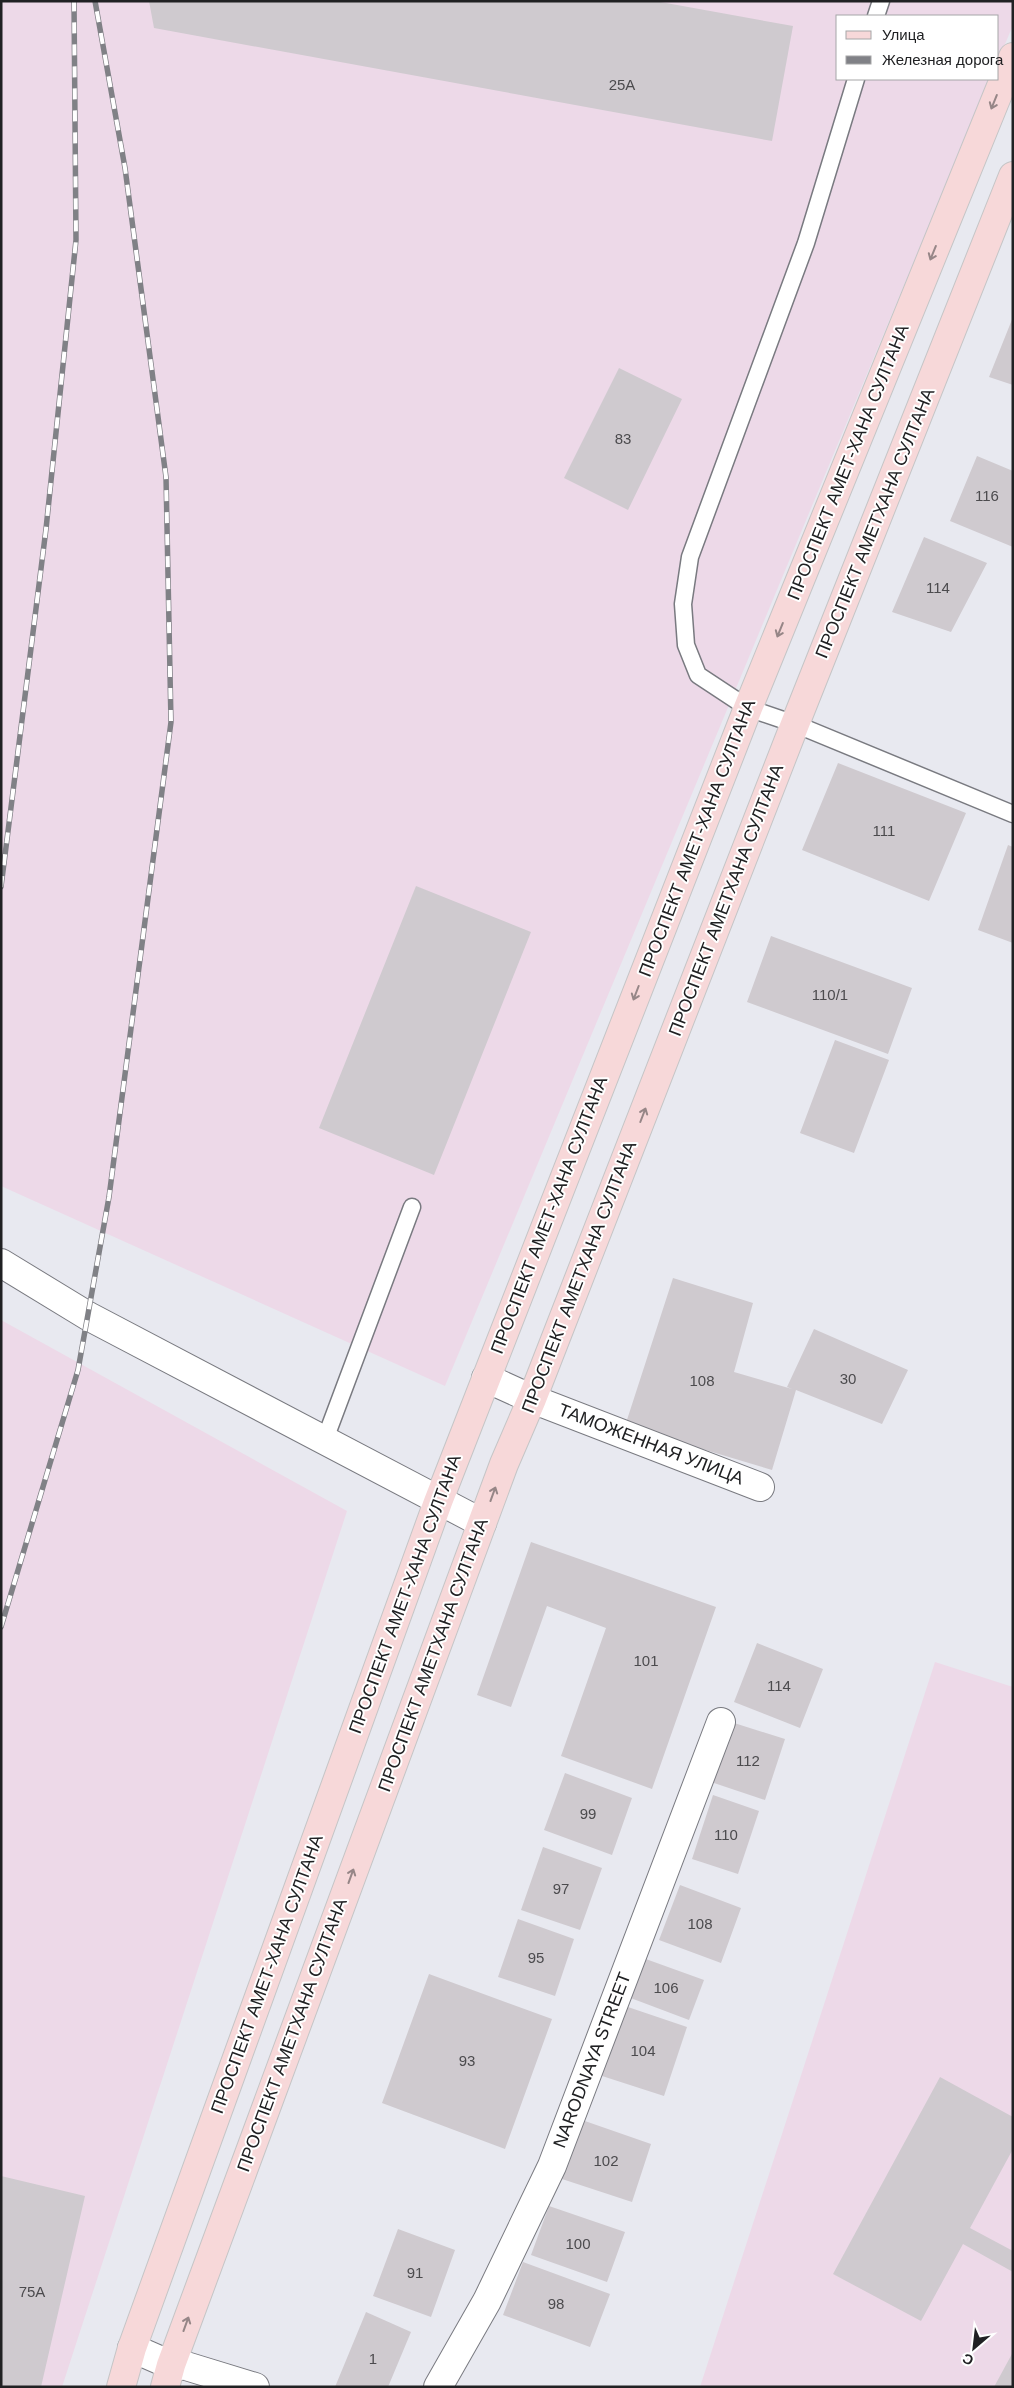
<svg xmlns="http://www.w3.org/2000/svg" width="1014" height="2388" font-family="Arial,sans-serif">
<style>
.industrial{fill:#edd9e8}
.building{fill:#cfcacf}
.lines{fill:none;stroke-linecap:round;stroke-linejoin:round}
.lane-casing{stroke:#797a80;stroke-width:19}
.street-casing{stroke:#797a80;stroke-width:30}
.primary-casing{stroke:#c5c5c6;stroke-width:30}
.lane{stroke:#fff;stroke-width:16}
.street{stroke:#fff;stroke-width:28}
.primary{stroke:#f7d8d9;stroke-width:28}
.rail-casing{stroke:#808186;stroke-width:5.5}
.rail{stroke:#fff;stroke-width:4;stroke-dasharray:11;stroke-linecap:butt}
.oneway{stroke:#968687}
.labels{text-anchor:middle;stroke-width:4;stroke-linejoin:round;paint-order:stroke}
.number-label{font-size:15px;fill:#4c4b4e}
.street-label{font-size:18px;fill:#202123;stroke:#fff}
</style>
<rect width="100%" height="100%" fill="#e8e9f0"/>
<path class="industrial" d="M1,1H1013V25L998,61V16H838V79H990L445,1386L1,1186Z
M1,1320L347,1511L62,2387H1Z
M935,1662L1013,1687V2387H700Z"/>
<path class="building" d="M149,1H655L793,26L772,141L154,28Z
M1013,317V385L989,377Z
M619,368L682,399L628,510L564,478Z
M977,456L1013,471V547L950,521Z
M924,537L987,563L951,632L892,612Z
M838,763L966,813L929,901L802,850Z
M1008,845L1013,847V943L978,930Z
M416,886L531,932L434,1175L319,1128Z
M771,936L912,988L888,1054L747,1002Z
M835,1040L889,1060L854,1153L800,1133Z
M673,1278L753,1303L734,1372L792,1389L787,1387L814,1329L908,1370L882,1424L796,1390L772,1470L625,1426Z
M531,1542L716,1607L652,1789L561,1756L606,1628L547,1606L511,1707L477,1695Z
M757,1643L823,1669L800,1728L734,1702Z
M731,1722L785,1739L765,1800L711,1782Z
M565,1773L632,1798L612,1855L544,1830Z
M713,1795L759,1811L738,1874L692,1859Z
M543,1847L602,1868L580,1930L521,1910Z
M680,1885L741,1908L721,1963L659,1940Z
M518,1919L574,1939L555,1996L498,1977Z
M643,1958L704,1980L689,2020L628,1997Z
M429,1974L552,2019L505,2149L382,2103Z
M622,2005L687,2027L664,2096L599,2075Z
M940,2077L1013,2117V2149L970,2228L1013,2251V2272L963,2244L921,2321L833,2274Z
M582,2120L651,2144L632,2202L562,2179Z
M1,2176L85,2196L41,2387H1Z
M549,2206L625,2232L607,2282L531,2255Z
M398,2229L455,2250L431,2317L373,2296Z
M523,2262L610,2294L590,2347L503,2315Z
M366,2312L411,2332L388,2387H335Z
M1013,2352V2387H994Z"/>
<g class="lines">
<g class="lane-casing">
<path id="lane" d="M876,16L881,1
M856,79L806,243L690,557L683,604L686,645L698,675L748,708L795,724L1013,814
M324,1442L412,1207"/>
</g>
<g class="street-casing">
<path id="street" d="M1,1263L88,1316L482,1523
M486,1378L532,1399L760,1487
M132,2348L171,2365L186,2366L255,2387
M438,2387L487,2301L552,2166L721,1722"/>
</g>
<g class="primary-casing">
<path id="primary" d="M121,2387L132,2348L438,1502L748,708L1013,57
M165,2387L171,2365L504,1464L532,1399L795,724L1013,176"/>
</g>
<use href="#lane" class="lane"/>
<use href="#street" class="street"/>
<use href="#primary" class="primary"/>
<g class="rail-casing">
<path id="rail" d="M1,887L46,529L76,240L74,1
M1,1627L78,1370L109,1197L171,722L166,477L125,168L95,1"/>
</g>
<use href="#rail" class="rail"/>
</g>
<defs><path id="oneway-shaft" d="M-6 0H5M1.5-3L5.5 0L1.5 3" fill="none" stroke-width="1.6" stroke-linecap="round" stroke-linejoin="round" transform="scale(1.25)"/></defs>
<g class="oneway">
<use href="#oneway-shaft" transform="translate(994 102) rotate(112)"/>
<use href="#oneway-shaft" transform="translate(933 253) rotate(112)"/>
<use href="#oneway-shaft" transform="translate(780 630) rotate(112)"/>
<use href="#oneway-shaft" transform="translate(636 993) rotate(111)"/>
<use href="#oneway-shaft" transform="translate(643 1115) rotate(-69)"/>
<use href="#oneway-shaft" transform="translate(493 1494) rotate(-70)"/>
<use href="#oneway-shaft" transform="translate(351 1876) rotate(-70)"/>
<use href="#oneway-shaft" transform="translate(186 2324) rotate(-70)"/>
</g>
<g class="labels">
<g class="number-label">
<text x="622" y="90">25А</text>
<text x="623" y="444">83</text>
<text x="987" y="501">116</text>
<text x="938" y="593">114</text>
<text x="884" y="836">111</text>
<text x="830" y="1000">110/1</text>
<text x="848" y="1384">30</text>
<text x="702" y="1386">108</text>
<text x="646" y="1666">101</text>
<text x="779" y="1691">114</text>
<text x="748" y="1766">112</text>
<text x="588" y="1819">99</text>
<text x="726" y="1840">110</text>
<text x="561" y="1894">97</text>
<text x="700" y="1929">108</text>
<text x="536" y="1963">95</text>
<text x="666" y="1993">106</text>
<text x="643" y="2056">104</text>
<text x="467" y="2066">93</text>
<text x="606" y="2166">102</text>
<text x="578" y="2249">100</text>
<text x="415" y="2278">91</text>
<text x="32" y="2297">75А</text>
<text x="556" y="2309">98</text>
<text x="373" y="2364">1</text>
</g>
<g class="street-label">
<text transform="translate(848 462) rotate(-68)" y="6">ПРОСПЕКТ АМЕТ-ХАНА СУЛТАНА</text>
<text transform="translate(875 523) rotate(-68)" y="6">ПРОСПЕКТ АМЕТХАНА СУЛТАНА</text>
<text transform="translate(697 838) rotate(-69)" y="6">ПРОСПЕКТ АМЕТ-ХАНА СУЛТАНА</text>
<text transform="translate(726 900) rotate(-69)" y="6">ПРОСПЕКТ АМЕТХАНА СУЛТАНА</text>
<text transform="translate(549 1215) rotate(-69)" y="6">ПРОСПЕКТ АМЕТ-ХАНА СУЛТАНА</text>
<text transform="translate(579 1277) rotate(-69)" y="6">ПРОСПЕКТ АМЕТХАНА СУЛТАНА</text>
<text transform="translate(651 1444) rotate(21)" y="6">ТАМОЖЕННАЯ УЛИЦА</text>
<text transform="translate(405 1594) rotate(-70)" y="6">ПРОСПЕКТ АМЕТ-ХАНА СУЛТАНА</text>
<text transform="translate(433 1655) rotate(-70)" y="6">ПРОСПЕКТ АМЕТХАНА СУЛТАНА</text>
<text transform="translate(267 1974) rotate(-70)" y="6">ПРОСПЕКТ АМЕТ-ХАНА СУЛТАНА</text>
<text transform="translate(292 2035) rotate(-70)" y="6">ПРОСПЕКТ АМЕТХАНА СУЛТАНА</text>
<text transform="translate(592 2060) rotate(-69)" y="6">NARODNAYA STREET</text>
</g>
</g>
<rect width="1014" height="2388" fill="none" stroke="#202123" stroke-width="5"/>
<rect x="836" y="15" width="162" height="65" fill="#ffffff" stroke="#a6a6a7"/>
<rect x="846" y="31" width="25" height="8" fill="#f7d8d9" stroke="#a6a6a7"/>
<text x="882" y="40" font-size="15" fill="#202123">Улица</text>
<rect x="846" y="56" width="25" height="8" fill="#808186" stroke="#a6a6a7"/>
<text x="882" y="65" font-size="15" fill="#202123">Железная дорога</text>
<g transform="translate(974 2348) rotate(208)" stroke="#ffffff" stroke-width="4" paint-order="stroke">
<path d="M0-4L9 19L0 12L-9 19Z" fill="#202123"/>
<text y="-8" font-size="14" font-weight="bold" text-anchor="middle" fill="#202123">С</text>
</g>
</svg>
